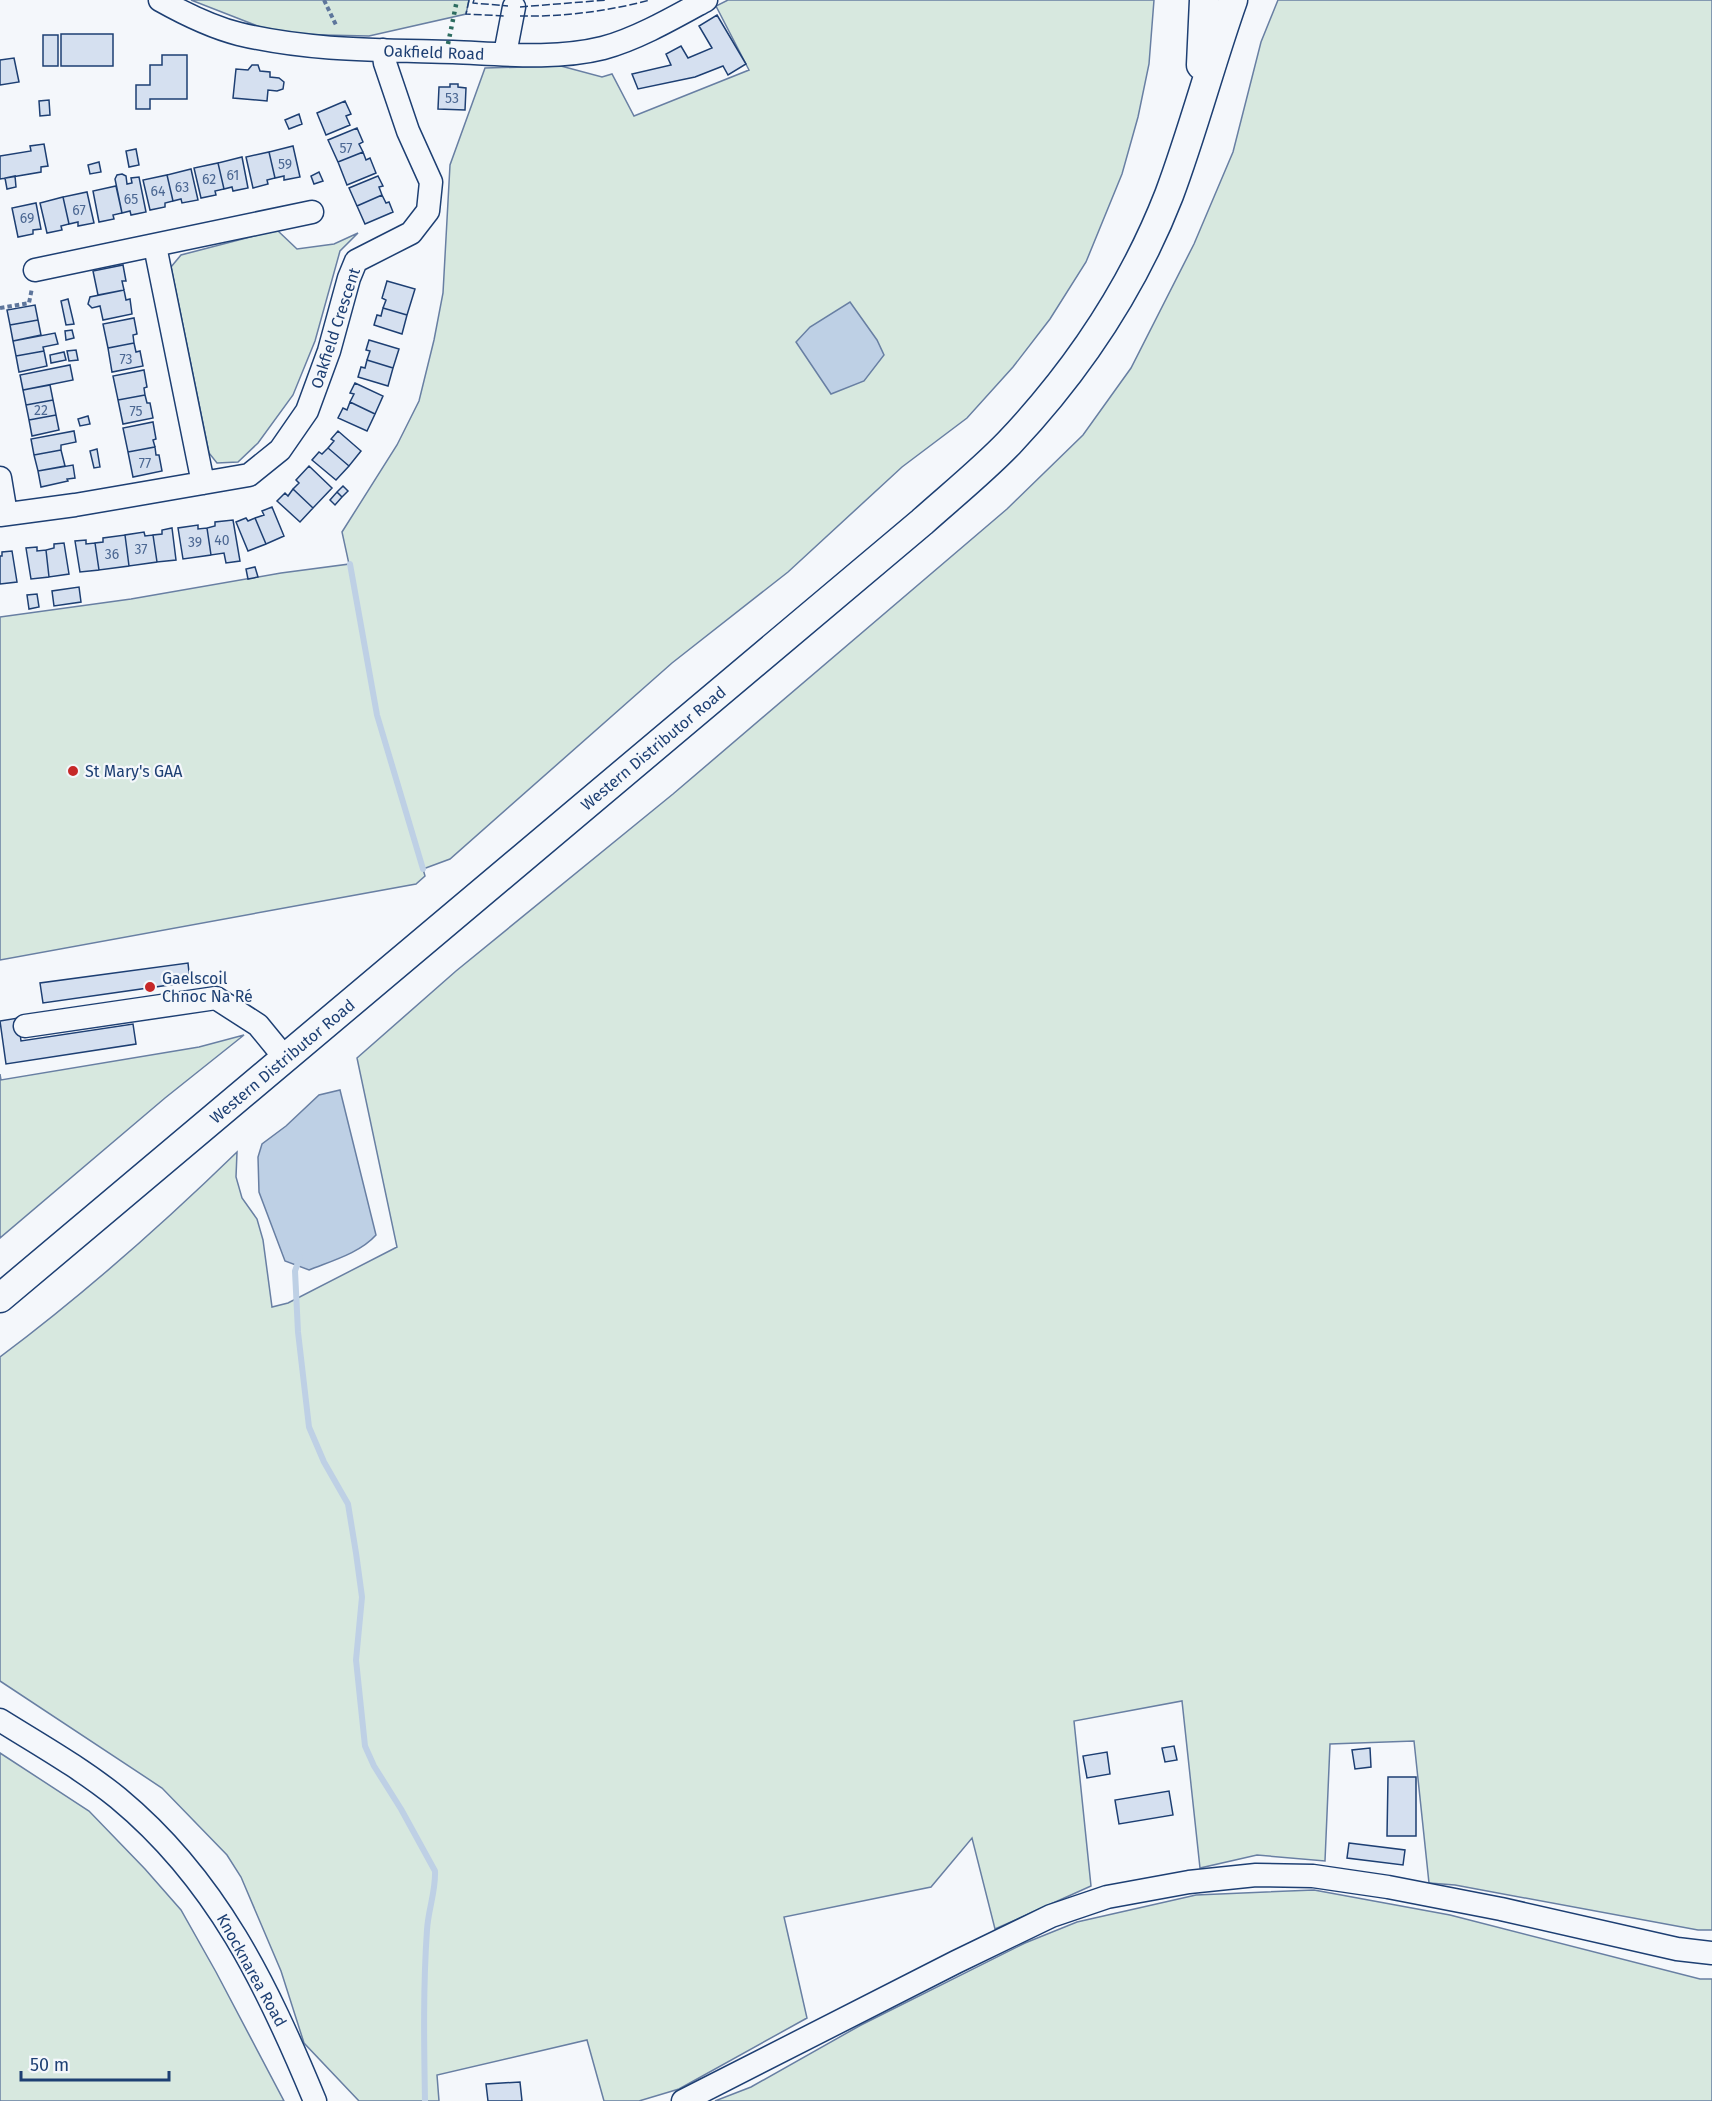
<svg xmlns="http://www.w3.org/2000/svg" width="1712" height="2101" font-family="'Fira Sans',sans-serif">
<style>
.green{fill:#d7e8df;stroke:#687fa3;stroke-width:1.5}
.water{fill:#bed0e5;stroke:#687fa3;stroke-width:1.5}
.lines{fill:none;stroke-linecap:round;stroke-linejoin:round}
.stream{stroke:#bed0e5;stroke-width:6}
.building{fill:#d5e0f0;stroke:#1d3f73;stroke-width:1.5}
.minor-casing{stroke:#1d3f73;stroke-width:25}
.major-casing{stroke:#1d3f73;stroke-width:31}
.path{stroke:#5e769c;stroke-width:4;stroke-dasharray:4.5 3;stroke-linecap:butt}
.minor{stroke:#f4f7fb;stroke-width:22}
.major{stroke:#f4f7fb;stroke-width:28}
.hedge{stroke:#2c6c60;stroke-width:4.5;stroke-dasharray:3 4.5;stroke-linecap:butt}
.fence{stroke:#1d3f73;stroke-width:1.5;stroke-dasharray:8 3;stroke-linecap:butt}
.poi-dot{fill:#c62828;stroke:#f4f7fb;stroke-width:2}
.labels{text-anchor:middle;stroke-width:4.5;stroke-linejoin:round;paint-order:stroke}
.number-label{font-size:14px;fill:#4b6792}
.street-label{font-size:16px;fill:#1d3f73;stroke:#f4f7fb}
.poi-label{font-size:16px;fill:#1d3f73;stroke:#f4f7fb;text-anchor:start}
</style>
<rect width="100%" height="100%" fill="#f4f7fb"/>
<path class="green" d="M191,0H469L466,14L369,36L278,34Z
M728,0H1154L1149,64L1138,117L1122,174L1086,262L1050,319L1013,367L967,418L902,467L788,572L672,663L450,859L423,869L425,876L416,884L0,960V617L131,599L281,573L349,564L342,532L397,445L419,401L434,340L443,293L450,165L485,68L561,66L602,77L612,74L634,116L749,70L716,6Z
M1278,0H1712V1930H1698L1455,1885L1429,1883L1414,1741L1330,1744L1325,1861L1257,1855L1200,1868L1182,1701L1074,1721L1091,1886L995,1929L972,1838L931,1887L784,1917L807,2018L679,2089L639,2101H604L587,2040L437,2075L439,2101H359L304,2043L281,1971L241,1877L227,1855L162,1788L0,1681V1357C84,1294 162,1225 237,1152L236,1177L242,1198L257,1219L263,1240L272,1307L288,1303L397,1247L357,1058L456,971L673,794L1007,509L1083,435L1131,368L1194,244L1233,152L1261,42Z
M277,230L297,249L334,244L358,233L340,251L315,341L293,395L258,443L238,462L217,463L209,453L171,267L181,255Z
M244,1035L165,1098L0,1238V1074L1,1080L199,1047Z
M0,1753L89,1811L145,1869L181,1910L216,1972L284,2101H0Z
M1314,1890L1450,1915L1700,1979H1712V2101H715L751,2087L861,2025L1025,1943L1077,1922L1196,1895Z"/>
<path class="water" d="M850,302L877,340L884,355L864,381L831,394L796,342L810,327Z
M340,1090L376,1235C360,1253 331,1261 309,1270L285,1261L259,1192L258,1157L262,1144L286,1126L319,1095Z"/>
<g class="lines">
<path class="stream" d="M350,564L377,715L423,869
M300,1257L295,1271L298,1332L309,1427L324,1462L348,1504L356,1553L362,1597L356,1660L365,1746L374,1766L401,1809L435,1871C436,1891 428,1910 427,1930C423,1987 424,2044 425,2101"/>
</g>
<path class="building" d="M717,15L746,64L728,75L723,66L695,77L638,89L632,74L671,65L666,54L681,46L688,58L712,48L699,26Z
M61,34H113V66H61Z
M43,35H58V66H43Z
M162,55H187V99H150V109H136V85H150V65H162Z
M14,58L19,82L0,85V60Z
M252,65H258L260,71L270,72V77L279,78L284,82L283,89L277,91L268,90L267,101L233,98L236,69L248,70Z
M450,84H458V87L466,88L465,110L438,109L439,87H450Z
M49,100L50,115L40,116L39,101Z
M345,101L351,114L346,116L350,125L326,135L317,113Z
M299,114L302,124L289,129L285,120Z
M357,128L363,142L359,144L363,152L338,162L328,140Z
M44,144L48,166L41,167V172L0,179V156L31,151L30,146Z
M293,146L300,177L284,180V176L275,178L269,152Z
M136,149L139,165L129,167L126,151Z
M269,152L275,178L267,180L268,184L253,188L246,157Z
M363,152L366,160L370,158L376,173L347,185L338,162Z
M242,157L248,188L233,191L232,187L224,189L218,163Z
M99,162L101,172L90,174L88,165Z
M218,163L224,189L215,191L216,195L201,198L194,168Z
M191,169L198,200L182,203L181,199L173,201L167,175Z
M319,172L323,181L314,184L311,176Z
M122,174L126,176L127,184L132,183L131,178L139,177L146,212L131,215L130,211L122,213L115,179L117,175Z
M167,175L173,201L165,203V207L150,210L143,180Z
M15,176L16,187L7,189L5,178Z
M378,176L383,186L379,187L382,195L357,206L349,188Z
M116,186L122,213L113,215L114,219L99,222L93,191Z
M87,192L94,223L78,226V222L69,224L63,197Z
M382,195L386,203L389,202L393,212L365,224L357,206Z
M63,197L69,224L61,226L62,230L47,233L40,203Z
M36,203L41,229L33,230V234L18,237L12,208Z
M123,265L126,281H122L124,290L98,295L93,271Z
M387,281L415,289L407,315L383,308L386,300L382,298Z
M124,290L126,300L130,299L132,314L103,320L100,306L92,308L88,304L90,297Z
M68,299L74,324L66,325L61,301Z
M35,305L38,320L10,325L7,310Z
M383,308L407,315L402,334L374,325L377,315L381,316Z
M134,318L137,334L133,335L134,343L108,348L103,324Z
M38,320L41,335L13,341L10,325Z
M72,330L74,338L66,340L65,331Z
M55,333L58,344L43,347L44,351L16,356L13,341Z
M369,340L399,349L393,368L367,360L370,351L366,350Z
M134,343L136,352L140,351L143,366L112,372L108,348Z
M76,350L78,360L69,361L67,351Z
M44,351L47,366L19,372L16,356Z
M64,352L66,360L51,363L50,355Z
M367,360L393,368L388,386L358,377L361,367L365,368Z
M70,365L73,380L23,390L20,375Z
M144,370L147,387L144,388L145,395L118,400L113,376Z
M355,383L383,396L375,414L350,402L354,394L350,393Z
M50,385L53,400L26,405L23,390Z
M145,395L147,403H150L153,418L123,424L118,400Z
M53,400L56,415L29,420L26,405Z
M350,402L375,414L367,431L338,418L343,408L347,410Z
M56,415L59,430L32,436L29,420Z
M88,416L90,424L80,426L78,419Z
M153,422L156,439L153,440L155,447L128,452L123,428Z
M74,431L76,442L61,445V450L34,455L31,439Z
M338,431L361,451L349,466L328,448L334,441L331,439Z
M155,447L156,455H159L162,471L133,477L128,452Z
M328,448L349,466L336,480L312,460L319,452L322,454Z
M97,449L100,467L94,468L90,451Z
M61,450L65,466L38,471L34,455Z
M73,465L75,478L67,479L68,481L41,487L38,471Z
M309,466L332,488L313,508L293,489L299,483L296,480Z
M343,486L348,491L342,497L337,492Z
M293,489L313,508L300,522L277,501L285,493L288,496Z
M337,492L342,497L335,505L330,500Z
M272,507L284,536L266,544L255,518L264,515L262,511Z
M246,518L248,521L255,518L266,544L248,551L236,522Z
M233,520L240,561L226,563L224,553L211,555L207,528L215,526V522Z
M198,525V529L207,528L211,555L183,559L178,528Z
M172,528L176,560L157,562L153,535L162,534V530Z
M144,532L145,536L153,535L157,562L129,566L125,535Z
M125,535L129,566L99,570L95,543L103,542V538Z
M86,540V544L95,543L99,570L80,572L75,541Z
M64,543L69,574L49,577L46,550L54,548V544Z
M37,547V551L46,550L49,577L31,579L26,548Z
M12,551L17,582L0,584V556H2V552Z
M255,567L258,577L248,579L246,569Z
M79,587L81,602L54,606L52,591Z
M37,594L39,607L29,609L27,595Z
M188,963L190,982L43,1003L40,983Z
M18,1018L21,1041L133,1024L136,1044L6,1064L0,1021Z
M1174,1746L1177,1760L1165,1762L1162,1748Z
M1370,1748L1371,1767L1355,1769L1352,1750Z
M1107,1752L1110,1774L1087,1778L1083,1756Z
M1388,1777H1416V1836H1387Z
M1169,1791L1173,1815L1119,1824L1115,1800Z
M1349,1843L1405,1850L1403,1865L1347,1858Z
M520,2082L522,2101H488L486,2084Z"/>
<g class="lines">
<g class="minor-casing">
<path id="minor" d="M160,0C185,14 211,27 239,34C309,51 381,50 453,52C501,54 555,60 603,48C637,39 675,17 706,0
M505,54L514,7
M155,246L203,483
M35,270L312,212
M0,478L6,514
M0,515L75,505L249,475L280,450L307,411L329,351L349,278L356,261L411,233L428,211L431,182L408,131L385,63L383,50
M25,1026L216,998L258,1025L285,1058
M0,1720C40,1745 81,1768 118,1798C217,1880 267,1985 315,2101
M683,2101L956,1962L1051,1916L1107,1897L1189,1882L1256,1875L1313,1876L1388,1887L1501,1909L1677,1949L1712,1953"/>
</g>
<g class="major-casing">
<path id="major" d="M1201,65L1204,0
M0,1298L922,522C951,496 982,471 1009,443C1077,371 1133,287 1169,195C1193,131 1210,65 1233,0"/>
</g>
<path class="path" d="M324,0L337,27
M0,308L29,303L32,288"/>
<use href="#minor" class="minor"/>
<use href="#major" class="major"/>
<path class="hedge" d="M448,44L457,0"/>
<path class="fence" d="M469,0L466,14L505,16
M474,0L473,3L508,6
M520,7L607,0
M520,16C563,17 609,11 650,0"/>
</g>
<g class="poi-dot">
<circle cx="73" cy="771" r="6"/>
<circle cx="150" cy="987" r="6"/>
</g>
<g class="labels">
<g class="number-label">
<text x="452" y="103">53</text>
<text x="346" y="153">57</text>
<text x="285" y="169">59</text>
<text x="233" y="180">61</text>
<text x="209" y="184">62</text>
<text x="182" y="192">63</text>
<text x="158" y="196">64</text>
<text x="131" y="204">65</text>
<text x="79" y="215">67</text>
<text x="27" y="223">69</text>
<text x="126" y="364">73</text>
<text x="41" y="415">22</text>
<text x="136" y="416">75</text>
<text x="145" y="468">77</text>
<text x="222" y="545">40</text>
<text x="195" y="547">39</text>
<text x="141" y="554">37</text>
<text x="112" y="559">36</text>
</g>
<g class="street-label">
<text transform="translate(434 52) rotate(2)" y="6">Oakfield Road</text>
<text transform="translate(335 328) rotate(-72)" y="6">Oakfield Crescent</text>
<text transform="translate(653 748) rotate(-40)" y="6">Western Distributor Road</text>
<text transform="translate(282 1061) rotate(-40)" y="6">Western Distributor Road</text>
<text transform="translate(252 1970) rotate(61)" y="6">Knocknarea Road</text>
</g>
<g class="poi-label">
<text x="85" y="777">St Mary's GAA</text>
<text x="162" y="984">Gaelscoil<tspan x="162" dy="18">Chnoc Na Ré</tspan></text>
</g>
</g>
<path d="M21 2071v9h148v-9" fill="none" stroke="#1d3f73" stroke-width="3"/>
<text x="30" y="2071" font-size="18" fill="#1d3f73" stroke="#f4f7fb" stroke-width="4.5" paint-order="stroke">50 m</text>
</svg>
